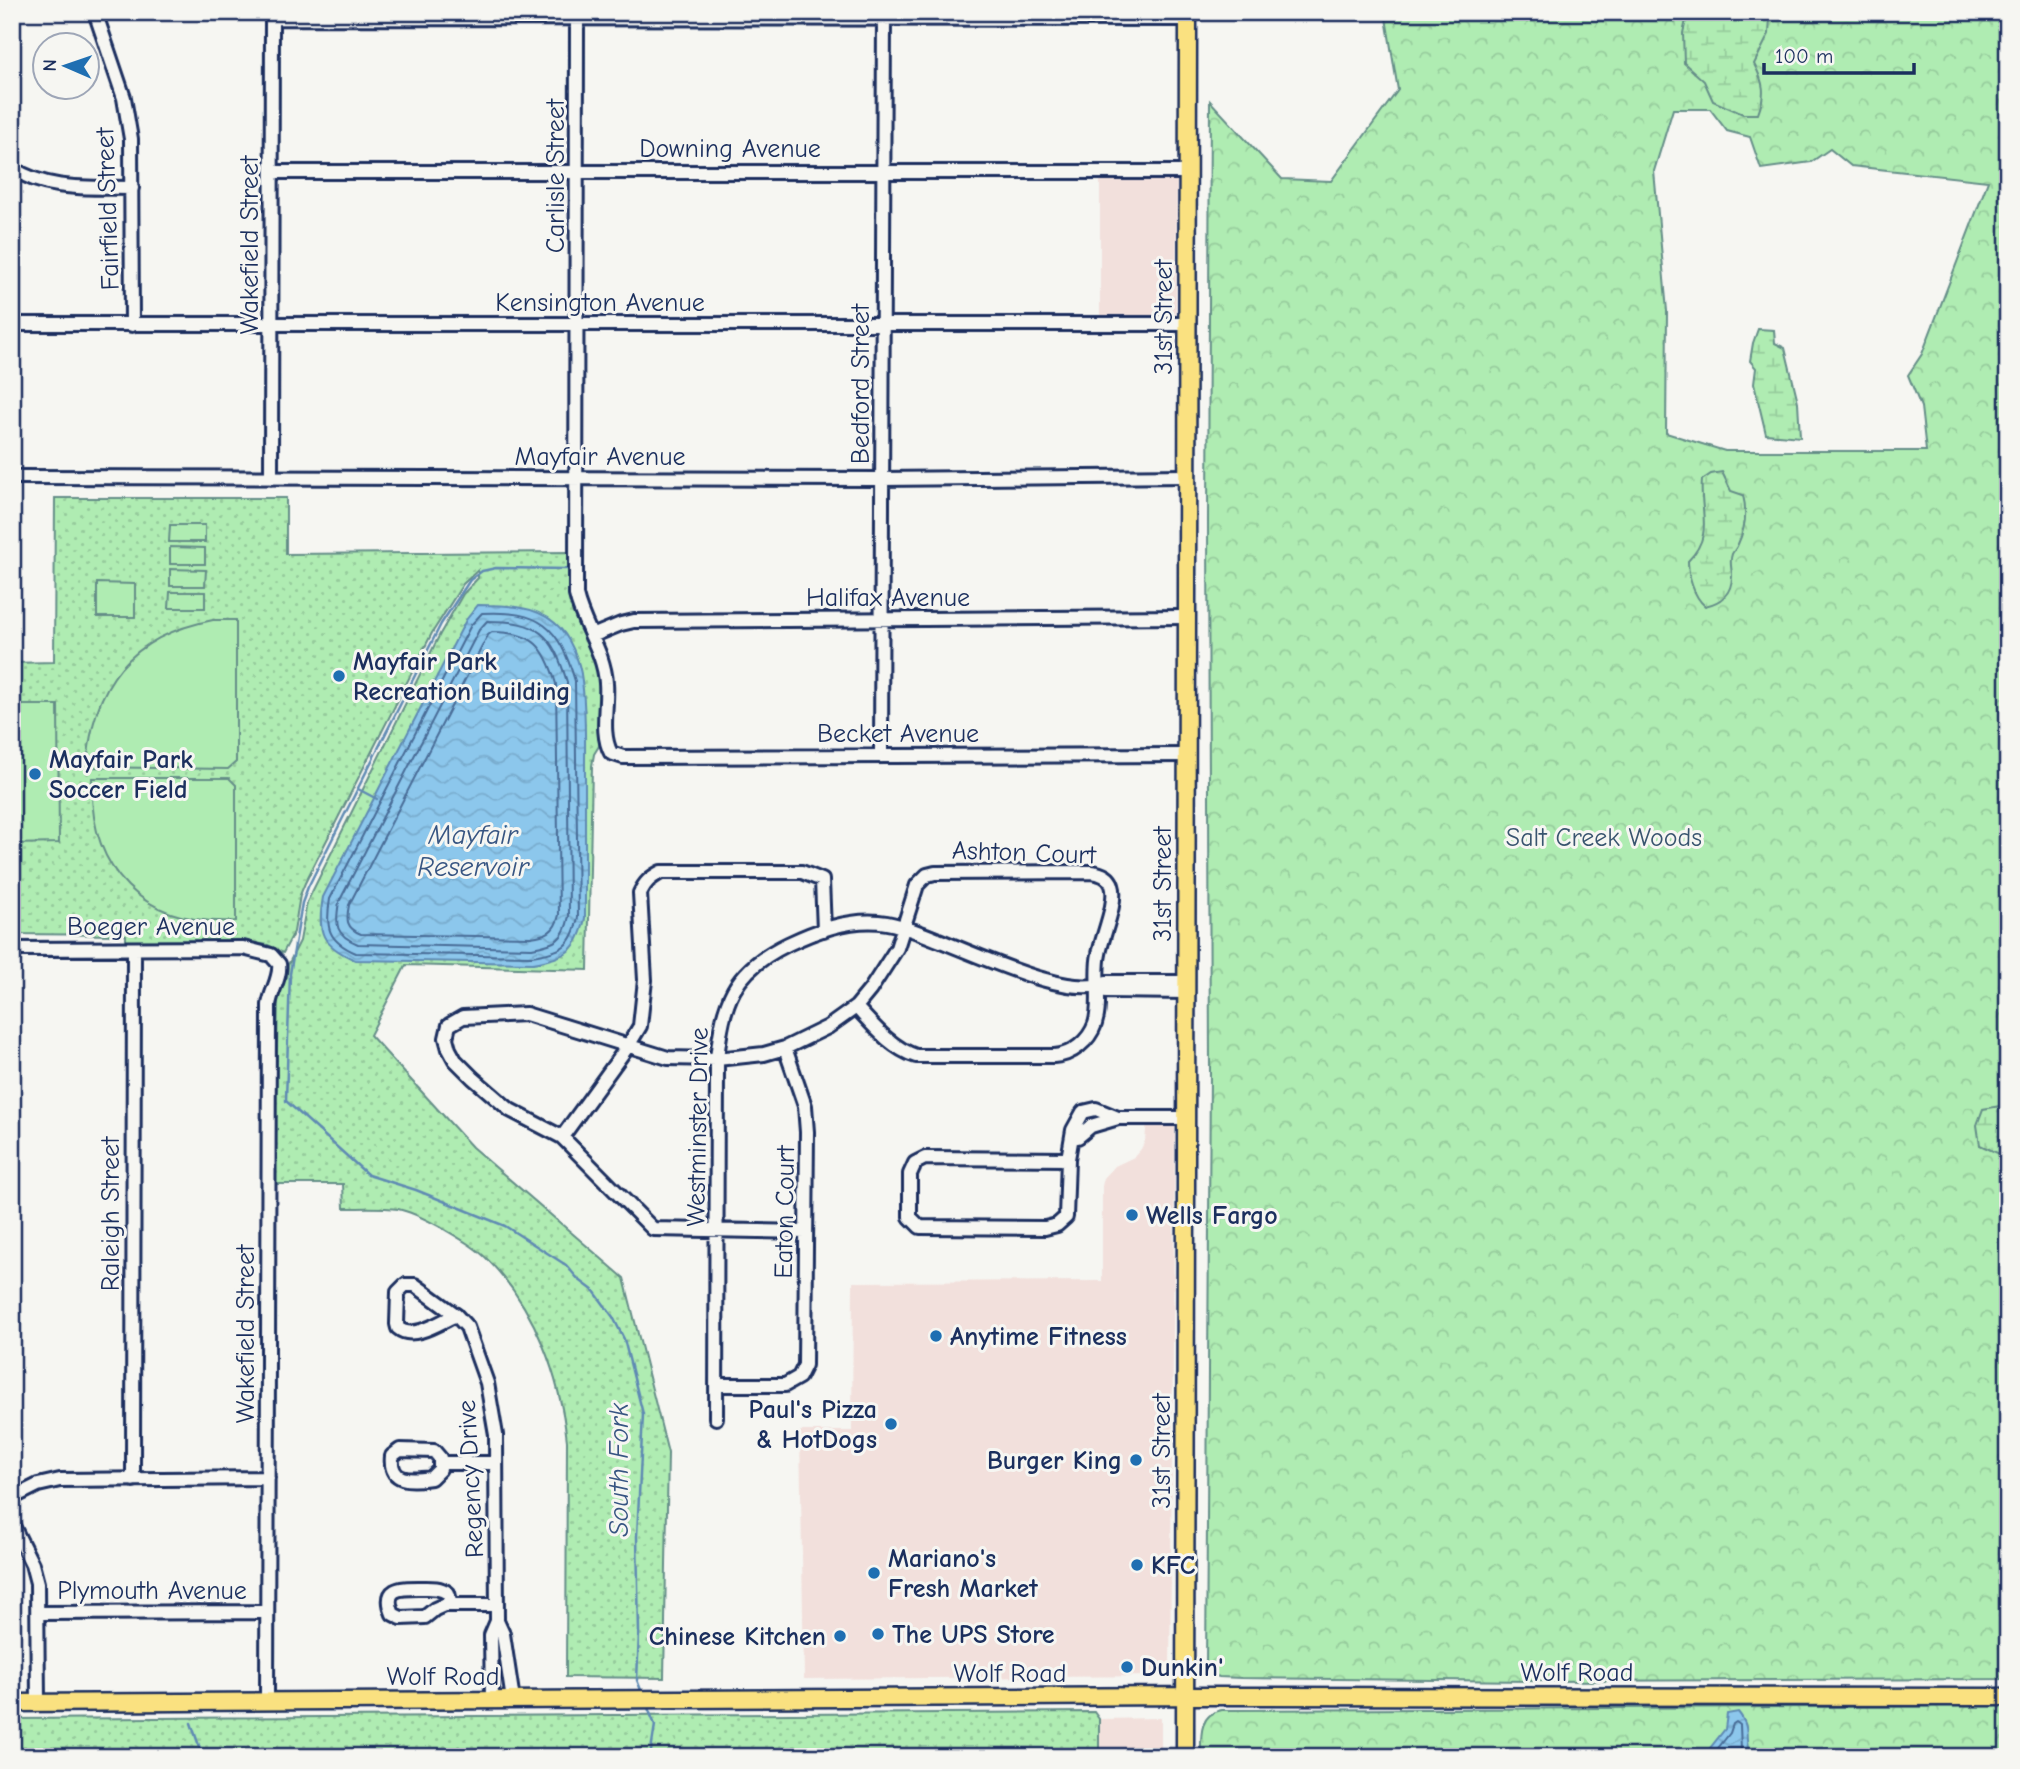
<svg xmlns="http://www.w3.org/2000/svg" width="2020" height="1769" font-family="'Comic Neue',sans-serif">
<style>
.built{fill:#f2e0dc}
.green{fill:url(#green-dots);stroke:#658e88;stroke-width:2}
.forest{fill:url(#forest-crowns);stroke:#658e88;stroke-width:2;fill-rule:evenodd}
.wetland{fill:url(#wetland-marsh);stroke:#658e88;stroke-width:2}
.pitch{fill:#afecb2;stroke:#658e88;stroke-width:2}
.water{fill:url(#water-waves);stroke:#5f8ab3;stroke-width:2}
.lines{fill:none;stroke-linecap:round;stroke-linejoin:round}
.shore{stroke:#486c97;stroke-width:2}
.stream{stroke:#5f8ab3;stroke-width:2.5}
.minor-casing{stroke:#1b2f5e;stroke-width:18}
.major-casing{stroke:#1b2f5e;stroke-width:21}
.minor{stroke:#f6f6f2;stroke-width:12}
.major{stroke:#fae180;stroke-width:16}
.poi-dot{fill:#1f6fb2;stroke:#f6f6f2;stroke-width:2.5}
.labels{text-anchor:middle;stroke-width:6;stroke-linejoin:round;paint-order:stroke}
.street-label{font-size:26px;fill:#1b2f5e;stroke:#f6f6f2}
.poi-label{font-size:26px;font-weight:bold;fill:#1b2f5e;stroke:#f6f6f2;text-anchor:start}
.park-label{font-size:26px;fill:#39556f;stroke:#f6f6f2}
.water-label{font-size:28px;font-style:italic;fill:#375582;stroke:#f6f6f2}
</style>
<defs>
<pattern id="green-dots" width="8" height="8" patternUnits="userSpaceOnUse" patternTransform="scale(1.75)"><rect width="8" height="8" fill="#afecb2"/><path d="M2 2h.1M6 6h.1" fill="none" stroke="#96cb9c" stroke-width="1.8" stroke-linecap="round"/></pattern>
<pattern id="forest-crowns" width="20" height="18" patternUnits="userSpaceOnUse" patternTransform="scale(1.75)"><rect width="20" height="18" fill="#afecb2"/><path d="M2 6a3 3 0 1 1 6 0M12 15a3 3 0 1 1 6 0" fill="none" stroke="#96cb9c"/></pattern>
<pattern id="wetland-marsh" width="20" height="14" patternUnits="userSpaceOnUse" patternTransform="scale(1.75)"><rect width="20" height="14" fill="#afecb2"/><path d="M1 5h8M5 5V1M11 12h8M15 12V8" fill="none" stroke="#96cb9c"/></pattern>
<pattern id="water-waves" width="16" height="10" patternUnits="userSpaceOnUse" patternTransform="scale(1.75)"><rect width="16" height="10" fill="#8cc7ec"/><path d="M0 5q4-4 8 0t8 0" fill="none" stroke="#78abcd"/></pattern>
</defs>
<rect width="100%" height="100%" fill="#f6f6f2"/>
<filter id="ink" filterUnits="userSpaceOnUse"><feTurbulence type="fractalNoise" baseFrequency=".0143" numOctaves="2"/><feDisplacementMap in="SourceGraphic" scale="14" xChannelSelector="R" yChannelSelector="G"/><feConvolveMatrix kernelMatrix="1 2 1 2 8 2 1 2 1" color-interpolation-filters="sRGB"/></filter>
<g filter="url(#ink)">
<path class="built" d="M1100,170L1177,171L1176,325H1100Z
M1175,1119L1170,1676L804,1679L800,1431H852L853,1282L1102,1281V1186L1104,1178L1115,1166L1134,1157L1141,1149L1145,1141L1147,1120Z
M1161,1718V1757H1099V1719Z"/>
<path class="green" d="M55,498H286V554L570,552C570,576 569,599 577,623C583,639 593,652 597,668C603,693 600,720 599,746L594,754L592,766L588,970L406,965L370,1035L472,1147L624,1278L668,1453L664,1678L566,1677L567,1441C560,1377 536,1310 490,1262C477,1248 459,1238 442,1228C429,1221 413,1212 398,1209C381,1207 362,1208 344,1208L343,1184H274L278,1002L280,988L287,977L288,965L300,941L307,902L440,634L463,594L478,578V570L463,584L432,633L305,883L300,895L294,932L283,953L268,945L249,942H126V935L12,934V663L54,662Z
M1094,1712L1099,1719V1757H12V1719Z"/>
<path class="forest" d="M1385,12H2008V1679L1533,1681L1241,1678L1219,1677L1206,1671L1210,1072L1208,520L1210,101L1282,179L1331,181L1398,90ZM1673,109H1710L1727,131L1750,137L1761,169L1811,162L1830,149L1851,166L1988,181L1922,354L1908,375L1921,407L1926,451H1725L1666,433L1667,311L1654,171Z
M2008,1706V1757H1201C1201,1738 1198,1714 1222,1710Z"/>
<path class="wetland" d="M1688,12H1776L1770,17L1769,34L1754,64C1764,83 1766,93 1758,114H1743L1713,101L1704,81L1684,63L1683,33Z
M1758,329L1774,330L1775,343L1785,348L1798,402L1800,437L1766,434L1754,384L1756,368L1750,361L1753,343Z
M1722,472L1731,491L1743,495C1747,511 1745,529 1738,544C1737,548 1734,550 1732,554C1729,562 1732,568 1732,576C1732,594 1720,603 1705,606C1693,596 1688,575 1688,561C1715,534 1699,511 1702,480L1711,474Z
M2000,1106L2008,1108V1158L1980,1145L1977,1125L1983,1109Z"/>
<path class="pitch" d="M170,525H205V542H169Z
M170,547L205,548V564H170Z
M170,569L206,570L205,586H170Z
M97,583L135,584V617H97Z
M170,592H205V608H169Z
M213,620H236V762L228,769L87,767C92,684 130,636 213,620Z
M12,705H58L59,843L12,844Z
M92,778H229L236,785V921C144,926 88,871 92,778Z"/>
<path class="water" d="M478,605C504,605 534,605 555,623C570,636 580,661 582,681C586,709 585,739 585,767C585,817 585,868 585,918C578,951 565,958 533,963L355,960C321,945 317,933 323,897L466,620Z
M1738,1712C1753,1730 1742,1738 1751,1757H1703L1725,1729L1727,1714Z"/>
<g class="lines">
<path class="shore" d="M482,613C540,610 559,626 575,681L578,917C572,947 561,952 532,956L356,953C328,941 325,928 330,899L471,625Z
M487,621C539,621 552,633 567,682L569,916C564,941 555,944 532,948L358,944C335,935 335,925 339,902L479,630Z
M492,632C534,632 545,646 556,684L559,915C555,932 547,935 531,937L361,934C346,928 346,920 349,905L488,635Z
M1711,1757L1730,1733L1733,1724L1736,1722L1740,1725L1741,1750L1743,1757"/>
<path class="stream" d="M568,569L496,568L482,571L470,580L441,624L308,887L302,903L290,974L286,1101L368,1175L416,1190L505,1226L566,1265L578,1279L594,1291L613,1317L624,1339L643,1414L637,1536L639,1633L637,1680L641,1690
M358,789L377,799
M648,1708L655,1725L650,1757
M191,1723L203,1757"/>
<g class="minor-casing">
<path id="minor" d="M95,12L124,98L131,139L132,325
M577,12L576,595C583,626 604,651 606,683C608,705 600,733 611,753L623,757L1186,755
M272,18L1188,19
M12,168C48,192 91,187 132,188
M272,172H1189
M12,324H1187
M12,477L882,479L1187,476
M271,478L272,13
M592,636L621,624L634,621L1187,617
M881,755L884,13
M12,949L243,948L271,955L279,964C281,977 271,991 269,1005L267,1702
M1097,986L1106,991L1186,992
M562,1137L628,1046L640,1026L645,980L640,893C645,882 650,878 661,872H802L822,880L824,930
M1073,1137H1078L1091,1126L1118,1118H1186
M925,1158L1068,1159L1066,1217L1057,1225L1045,1228L920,1227L910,1217V1174L915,1163Z
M1068,1159L1073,1130L1083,1112L1096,1109L1118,1118
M806,1232L653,1229L562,1137L510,1110L473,1078L455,1060L449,1049L446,1038L449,1025L463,1017L526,1014L668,1058L717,1059L764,1054L785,1048L828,1027L856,1007L870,990L897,948L917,885L927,875L935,873L1091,872C1100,873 1109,876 1112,885C1118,902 1102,936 1099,954C1094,976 1102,1003 1095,1024C1089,1041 1072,1055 1054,1056H916C891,1048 873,1025 856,1007
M456,1315C440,1322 413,1341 398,1328L397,1324L398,1292L405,1285H415L456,1315L467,1327L487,1383L496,1435L497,1621L491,1635L492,1700
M716,1385H785L799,1377L805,1365L807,1132L805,1106L785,1048
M716,1418L717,1059C723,1002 732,971 788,944C817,930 855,917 887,923C938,932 1063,1005 1106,982H1186
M400,1450L434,1451L440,1458V1469L431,1478C411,1481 389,1483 392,1456Z
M442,1463H496
M133,1480L134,949
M12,1498L38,1485L60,1480L268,1478
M12,1524L32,1564L37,1583L38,1703
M451,1605L448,1593C439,1587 430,1588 420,1588C401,1588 382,1587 393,1614L401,1618L425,1617L435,1609L444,1605H497
M38,1613L267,1612
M497,1621L503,1634L513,1700"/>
</g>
<g class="major-casing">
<path id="major" d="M12,1703L1185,1696L2008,1697
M1185,1757L1188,12"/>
</g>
<use href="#minor" class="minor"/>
<use href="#major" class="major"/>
</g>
</g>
<g class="poi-dot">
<circle cx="339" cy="676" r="7"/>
<circle cx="35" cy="774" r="7"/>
<circle cx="1132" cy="1215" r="7"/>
<circle cx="936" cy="1336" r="7"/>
<circle cx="891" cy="1424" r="7"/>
<circle cx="1136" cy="1460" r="7"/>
<circle cx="1137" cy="1565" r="7"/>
<circle cx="874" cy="1573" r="7"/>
<circle cx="878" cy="1634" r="7"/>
<circle cx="840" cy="1636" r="7"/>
<circle cx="1127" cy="1667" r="7"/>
</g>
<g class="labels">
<g class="street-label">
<text x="730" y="157">Downing Avenue</text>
<text transform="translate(555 176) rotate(-90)" y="9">Carlisle Street</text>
<text transform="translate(107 209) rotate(-92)" y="9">Fairfield Street</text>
<text transform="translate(249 245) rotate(-90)" y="9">Wakefield Street</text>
<text x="600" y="311">Kensington Avenue</text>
<text transform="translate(1163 317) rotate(-90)" y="9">31st Street</text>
<text transform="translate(860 384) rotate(-90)" y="9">Bedford Street</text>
<text x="600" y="465">Mayfair Avenue</text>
<text x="888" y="606">Halifax Avenue</text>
<text x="898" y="742">Becket Avenue</text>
<text transform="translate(1024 852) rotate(2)" y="9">Ashton Court</text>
<text transform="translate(1162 884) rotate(-90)" y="9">31st Street</text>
<text x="151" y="935">Boeger Avenue</text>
<text transform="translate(697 1127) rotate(-89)" y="9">Westminster Drive</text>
<text transform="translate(784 1212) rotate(-89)" y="9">Eaton Court</text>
<text transform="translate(110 1214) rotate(-90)" y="9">Raleigh Street</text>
<text transform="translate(245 1334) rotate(-90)" y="9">Wakefield Street</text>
<text transform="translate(1161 1451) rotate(-90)" y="9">31st Street</text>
<text transform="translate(470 1479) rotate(-93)" y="9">Regency Drive</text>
<text x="152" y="1599">Plymouth Avenue</text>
<text x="1577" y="1681">Wolf Road</text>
<text x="1010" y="1682">Wolf Road</text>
<text x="443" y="1685">Wolf Road</text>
</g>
<g class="poi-label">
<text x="353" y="670">Mayfair Park<tspan x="353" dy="30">Recreation Building</tspan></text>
<text x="49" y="768">Mayfair Park<tspan x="49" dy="30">Soccer Field</tspan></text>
<text x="1146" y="1224">Wells Fargo</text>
<text x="950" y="1345">Anytime Fitness</text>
<text x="877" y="1418" text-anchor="end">Paul's Pizza<tspan x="877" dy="30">&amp; HotDogs</tspan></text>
<text x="1122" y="1469" text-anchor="end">Burger King</text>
<text x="888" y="1567">Mariano's<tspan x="888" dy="30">Fresh Market</tspan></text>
<text x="1151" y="1574">KFC</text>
<text x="892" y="1643">The UPS Store</text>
<text x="826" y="1645" text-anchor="end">Chinese Kitchen</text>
<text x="1141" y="1676">Dunkin'</text>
</g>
<g class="park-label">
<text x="1604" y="846">Salt Creek Woods</text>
</g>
<g class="water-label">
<text x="473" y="844">Mayfair<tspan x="473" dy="32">Reservoir</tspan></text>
<text transform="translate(618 1470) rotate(-90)" y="10">South Fork</text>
</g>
</g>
<rect width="2020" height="1769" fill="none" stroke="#f6f6f2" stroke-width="42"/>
<rect x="21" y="21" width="1978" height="1727" fill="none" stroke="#1b2f5e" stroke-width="2.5" filter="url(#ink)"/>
<g transform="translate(66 66) rotate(272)"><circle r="33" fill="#f6f6f2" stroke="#9ea6b7" stroke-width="2"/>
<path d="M0-5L12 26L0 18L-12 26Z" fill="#1f6fb2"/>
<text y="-10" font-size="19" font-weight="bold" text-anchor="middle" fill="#1b2f5e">N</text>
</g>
<path d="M1764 63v10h150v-10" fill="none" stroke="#1b2f5e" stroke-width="3.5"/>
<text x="1775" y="63" font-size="21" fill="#1b2f5e" stroke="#f6f6f2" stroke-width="5" paint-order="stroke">100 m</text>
</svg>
